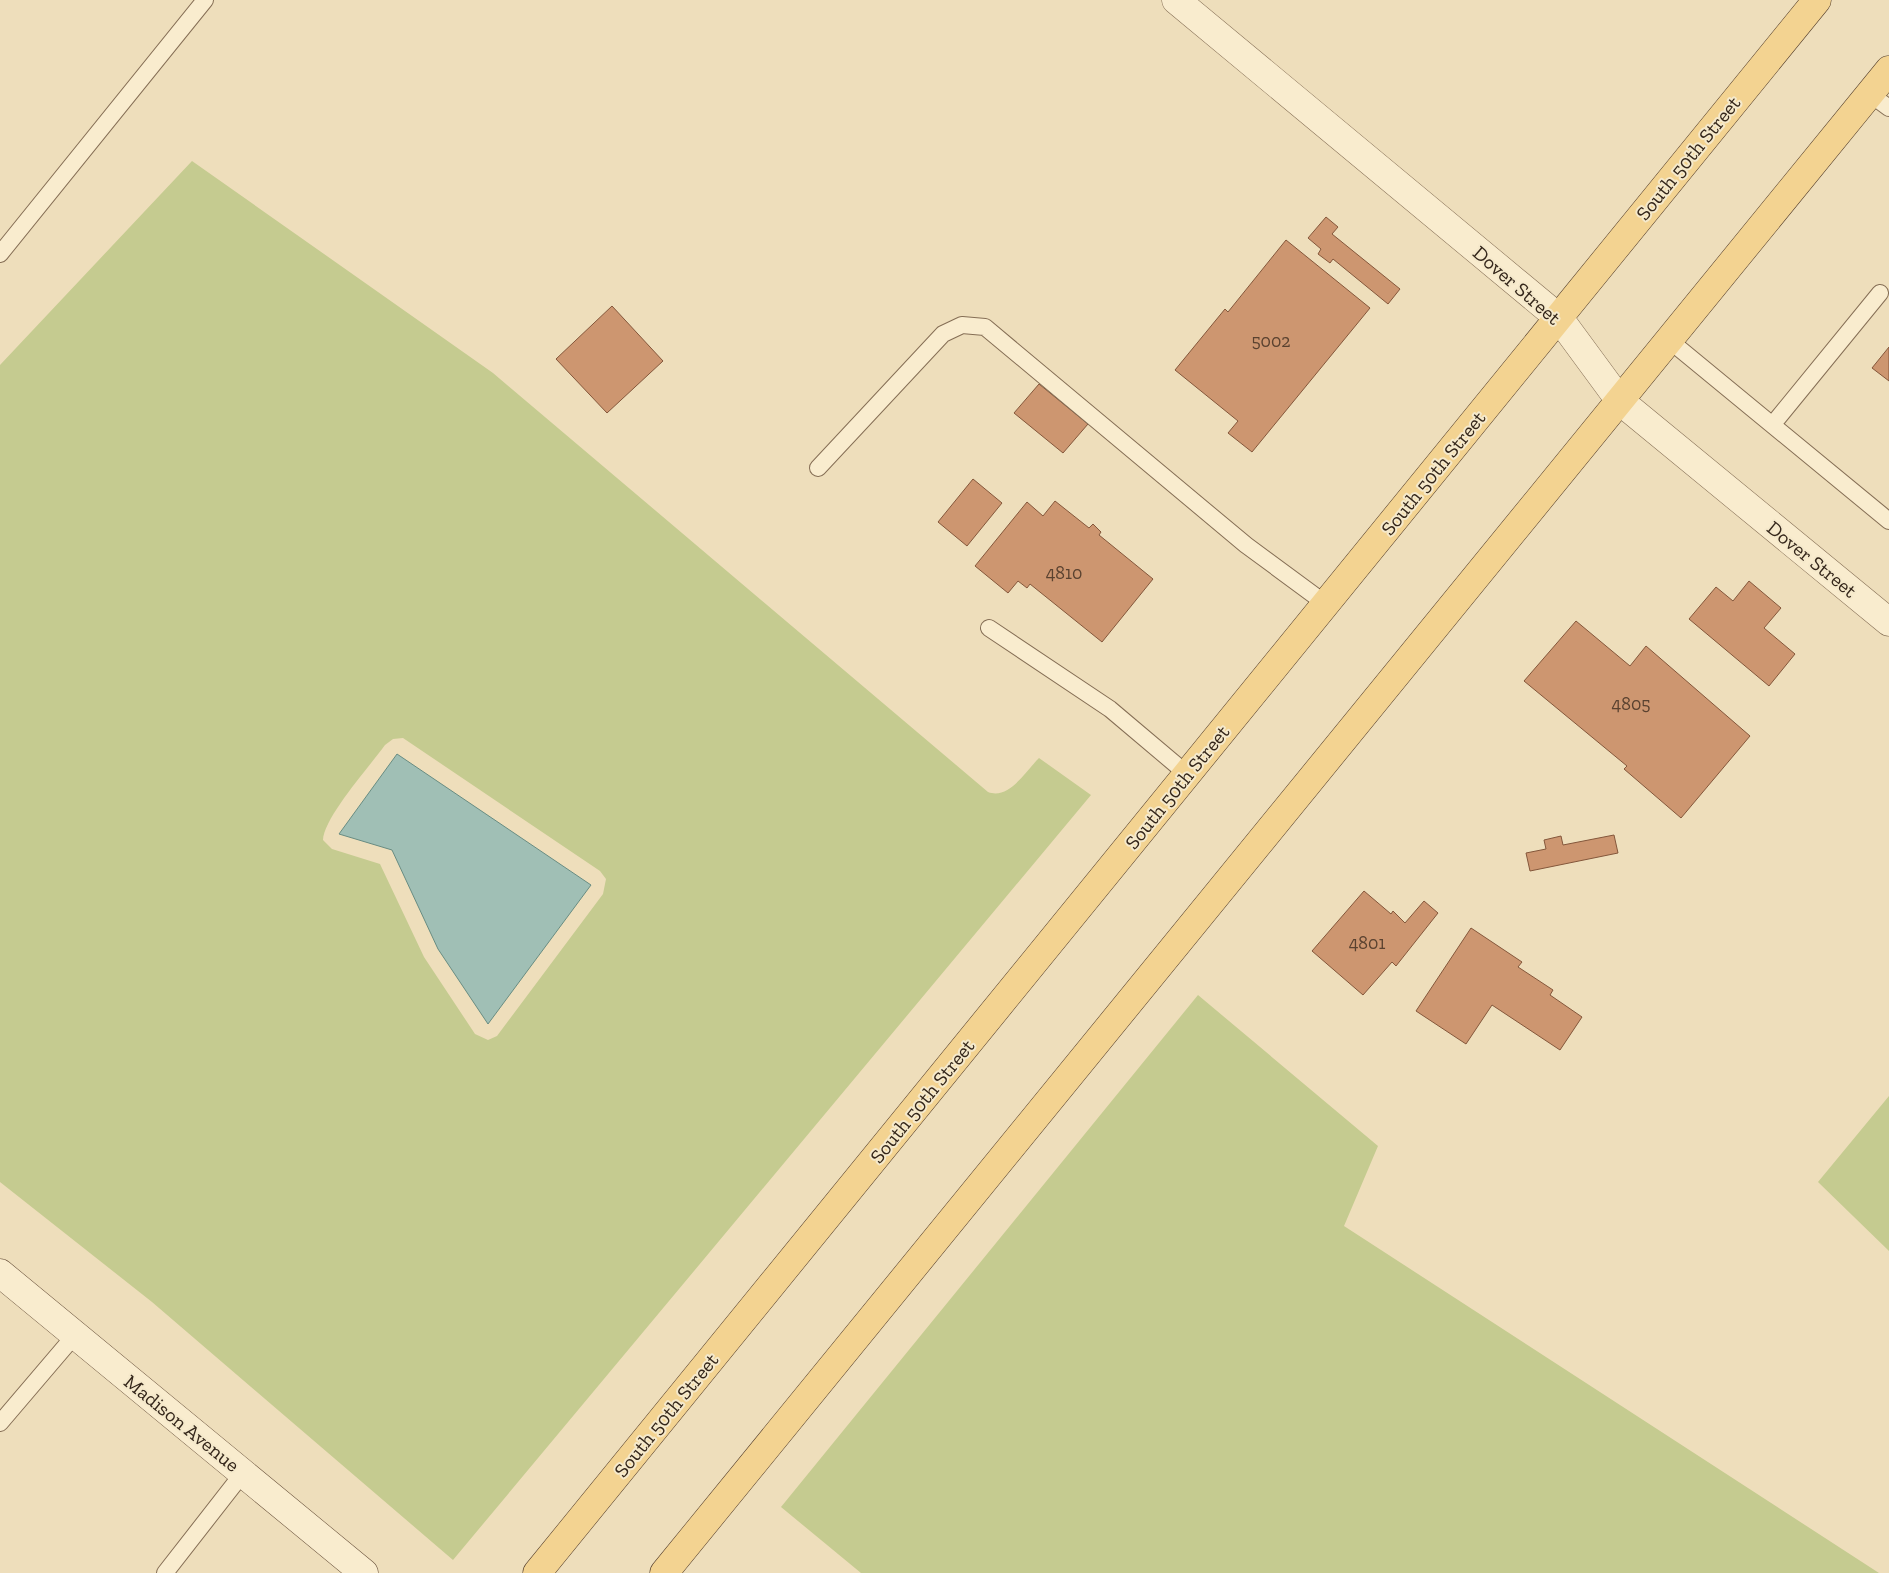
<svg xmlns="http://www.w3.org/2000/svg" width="1889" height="1573" font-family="'Zilla Slab',serif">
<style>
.green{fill:#c5cb90;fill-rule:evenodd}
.water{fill:#a0bfb5;stroke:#688c82}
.building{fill:#cd9670;stroke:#84573b}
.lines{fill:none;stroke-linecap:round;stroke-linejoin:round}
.service-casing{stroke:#856e55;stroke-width:18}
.minor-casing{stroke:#856e55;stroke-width:29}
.secondary-casing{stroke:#674f39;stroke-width:29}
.primary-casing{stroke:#523c2a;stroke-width:29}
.service{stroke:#f9ecce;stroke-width:16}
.minor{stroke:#f9ecce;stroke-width:28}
.secondary{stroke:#f9ecce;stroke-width:28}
.primary{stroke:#f3d391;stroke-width:28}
.labels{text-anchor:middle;stroke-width:4;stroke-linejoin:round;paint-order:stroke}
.number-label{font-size:18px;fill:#5a4230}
.street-label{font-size:20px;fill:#34261a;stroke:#f5e9cb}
</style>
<rect width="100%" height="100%" fill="#eedebb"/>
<path class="green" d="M192,161L493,373L988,792C1009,800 1025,772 1039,758L1091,795L453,1560L152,1302L0,1182V365ZM403,738L600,871L606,879L603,894L497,1036L488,1040L475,1034L424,957L380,864L332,849L323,840C324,817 370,766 385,745L393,739Z
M1198,995L1378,1146L1344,1226L1879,1573H861L781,1507Z
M1889,1096V1251L1818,1182Z"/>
<path class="water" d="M397,754L591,885L488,1024L438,949L392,850L339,834Z"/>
<path class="building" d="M1326,217L1338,227L1332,234L1400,289L1388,304L1333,259L1330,263L1318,254L1321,249L1308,238Z
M1286,240L1370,308L1252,452L1228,433L1238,421L1175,370L1225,309L1228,312Z
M612,306L663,361L607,413L556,359Z
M1889,347V381L1872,368Z
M1039,384L1088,424L1063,453L1014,413Z
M973,479L1002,503L967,546L938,522Z
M1055,501L1089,528L1093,524L1101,532L1099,535L1153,579L1102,642L1030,584L1027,588L1018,581L1008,593L975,566L1027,502L1043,516Z
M1749,581L1781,608L1764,628L1795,654L1769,686L1689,619L1716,587L1733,601Z
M1576,621L1630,666L1646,646L1750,736L1681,818L1624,769L1627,766L1524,681Z
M1614,835L1618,853L1530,871L1526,853L1546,849L1544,840L1561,836L1563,845Z
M1364,891L1391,914L1393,911L1405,923L1424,901L1438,913L1396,966L1392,962L1363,995L1312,951Z
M1471,928L1522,962L1518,967L1553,990L1550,995L1582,1017L1560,1050L1492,1005L1466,1044L1416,1011Z"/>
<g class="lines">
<g class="service-casing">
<path id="service" d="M1870,94L1889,108
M0,254L205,0
M1669,340L1889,521
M1773,424L1880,293
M818,468L943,334L962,325L985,327L1246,545L1326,604
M989,628L1110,709L1187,774
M0,1423L75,1335
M165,1573L243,1473"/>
</g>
<g class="minor-casing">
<path id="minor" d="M1176,0L1559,318L1620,401L1889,622"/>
</g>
<g class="secondary-casing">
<path id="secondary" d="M0,1273L364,1573"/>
</g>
<g class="primary-casing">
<path id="primary" d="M537,1573L1817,0
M664,1573L1889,70"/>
</g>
<use href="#service" class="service"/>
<use href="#minor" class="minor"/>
<use href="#secondary" class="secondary"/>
<use href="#primary" class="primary"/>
</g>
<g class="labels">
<g class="number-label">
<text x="1271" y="347">5002</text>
<text x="1064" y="579">4810</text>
<text x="1631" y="710">4805</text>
<text x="1367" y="949">4801</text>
</g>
<g class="street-label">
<text transform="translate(1688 158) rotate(-51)" y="7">South 50th Street</text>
<text transform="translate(1517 285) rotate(41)" y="7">Dover Street</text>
<text transform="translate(1433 473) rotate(-51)" y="7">South 50th Street</text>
<text transform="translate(1812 559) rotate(39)" y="7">Dover Street</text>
<text transform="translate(1177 787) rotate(-51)" y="7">South 50th Street</text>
<text transform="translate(922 1101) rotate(-51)" y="7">South 50th Street</text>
<text transform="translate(666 1415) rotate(-51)" y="7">South 50th Street</text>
<text transform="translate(182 1423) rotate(39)" y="7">Madison Avenue</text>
</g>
</g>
</svg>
